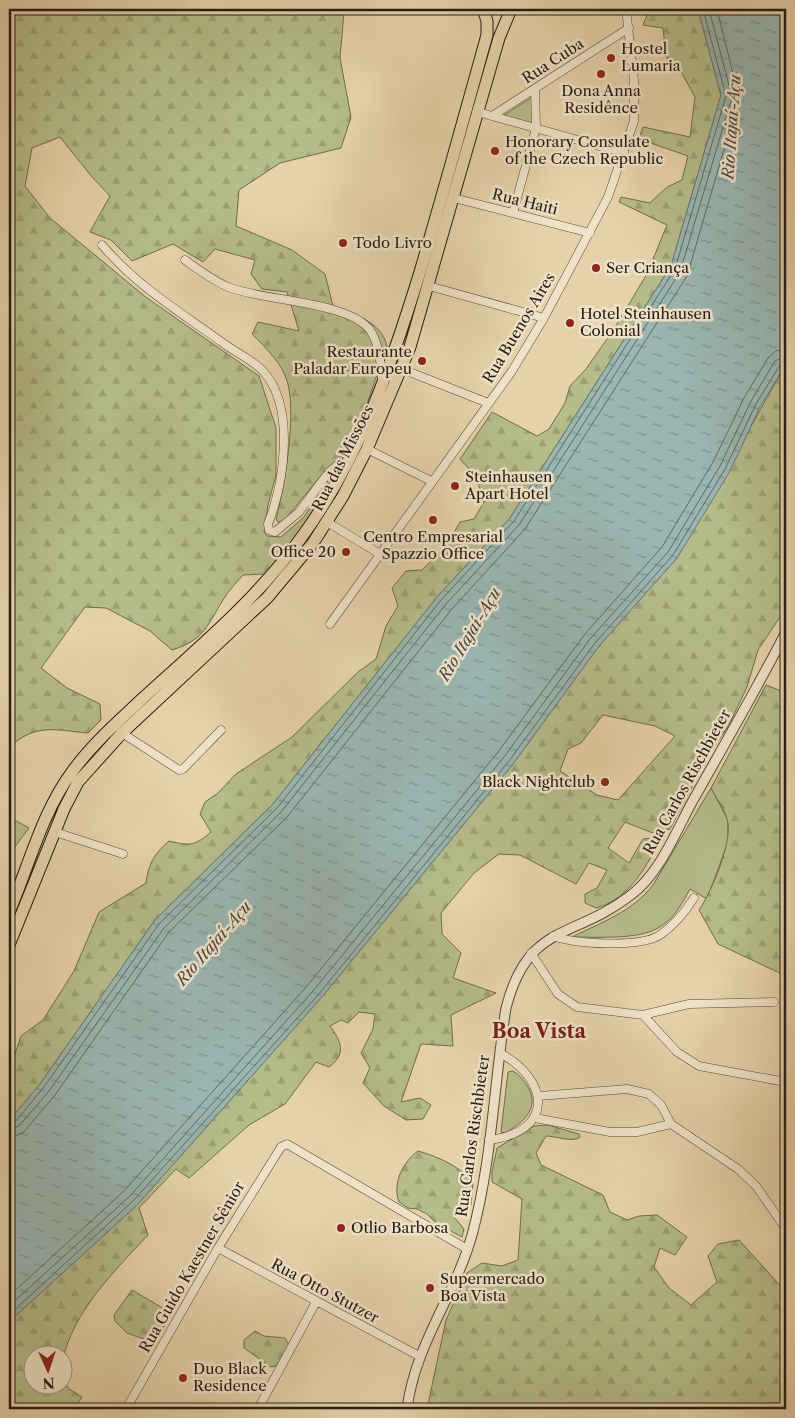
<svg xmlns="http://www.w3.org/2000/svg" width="795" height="1418" font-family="'Libre Caslon Text',serif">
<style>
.green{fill:#b4bc89;stroke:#6d6c4e}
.forest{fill:url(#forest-firs);stroke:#6d6c4e;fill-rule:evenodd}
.water{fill:url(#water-ripples);stroke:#6b7872}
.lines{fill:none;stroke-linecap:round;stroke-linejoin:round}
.shore{stroke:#606962;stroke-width:1}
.minor-casing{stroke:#564a3a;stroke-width:9}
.tertiary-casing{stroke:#564a3a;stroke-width:11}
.primary-casing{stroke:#261c14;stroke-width:13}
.minor{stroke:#efe2c8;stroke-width:8}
.tertiary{stroke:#efe2c8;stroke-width:9}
.primary{stroke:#e6d2aa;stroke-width:11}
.poi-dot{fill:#8f2418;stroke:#efe2c8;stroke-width:2}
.labels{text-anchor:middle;stroke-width:5;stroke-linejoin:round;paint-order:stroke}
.poi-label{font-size:15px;fill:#261c14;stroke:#efe2c8;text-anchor:start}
.street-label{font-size:15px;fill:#261c14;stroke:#efe2c8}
.water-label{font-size:16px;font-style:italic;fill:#484a43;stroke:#efe2c8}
.district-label{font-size:20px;font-weight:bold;fill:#7a1f14;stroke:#efe2c8}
</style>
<defs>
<pattern id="forest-firs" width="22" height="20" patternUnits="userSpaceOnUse" patternTransform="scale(1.25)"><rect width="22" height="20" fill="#b4bc89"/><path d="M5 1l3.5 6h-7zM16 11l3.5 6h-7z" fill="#9ba175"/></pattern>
<pattern id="water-ripples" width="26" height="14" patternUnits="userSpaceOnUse" patternTransform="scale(1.25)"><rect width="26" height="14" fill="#99b6b1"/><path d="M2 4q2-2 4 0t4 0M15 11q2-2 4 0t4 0" fill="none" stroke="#7d938f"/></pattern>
</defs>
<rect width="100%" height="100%" fill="#e6d2aa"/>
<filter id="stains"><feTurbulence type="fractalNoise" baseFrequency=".004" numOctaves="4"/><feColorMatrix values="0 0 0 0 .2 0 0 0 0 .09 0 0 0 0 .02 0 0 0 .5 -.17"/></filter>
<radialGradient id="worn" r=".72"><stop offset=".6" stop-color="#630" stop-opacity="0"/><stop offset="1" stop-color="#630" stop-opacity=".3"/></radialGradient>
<path class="green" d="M532,97V125L504,115Z
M711,788L728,820V842L707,899L690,889C682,904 673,920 658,928C638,940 595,937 572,937C602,922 632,912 653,885Z
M513,1071C519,1074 523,1080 527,1085C541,1108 524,1122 505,1133L501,1132L508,1072Z"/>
<path class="forest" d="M9,9H347L344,12L340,58L351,117L341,148L280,163L239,190L236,226L292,250L325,274L333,306C355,315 381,321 387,346L359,427L344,454L328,467L283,522H278L276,519C285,484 296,419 288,384C283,364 266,348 252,334L258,322L299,331L287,292L262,289L251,274L255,260L215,249L203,262L173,244L132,261L111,240L90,232L110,196L92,177L60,137L32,148L25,186L50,218L147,298L259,376L276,428V475L268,505L264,532L267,536L281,537L304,517L327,482L335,478L300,534L264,574L243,575C236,583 228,591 223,600C207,626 204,640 172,650L150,631L106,608L85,607L41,668L67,688L100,704L101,720L88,733C54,730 37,723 9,747Z
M672,9H698L721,95L671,266L510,518L437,597L273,804L155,920L40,1084L9,1121V1072L21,1036L43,1020L74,971L99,912L146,883C148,864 155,853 169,841C190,846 195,846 211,832L200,814L205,802L218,793L236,774L292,737L358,672L376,659L386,626L398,606L392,588L406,571L422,570L445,548L460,522L474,519L484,502L476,477L460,459L492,412L537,436L549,429L565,403L570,386L586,369L614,329L647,274L667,225L619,202L621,197L650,203L667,187L682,180L688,156L639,139L643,127L690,137L695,97L679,68L666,57L663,28L643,25L648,13L672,12Z
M786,364V608L758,650L747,687L729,725L708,756L670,829L653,833L625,822L608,848L629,863L643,839L652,838L656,848C642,874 626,900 596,908L585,903V894L597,888L607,870L589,863L576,884L520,855L499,854L474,873L441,913L442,934L461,953L453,978L496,993L451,1015L453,1046L421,1044L401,1102L420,1098L431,1105L423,1119L406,1120L384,1106L363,1083L370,1068L361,1053L373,1029L375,1014L359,1012L348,1023L341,1020L330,1026C341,1041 347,1054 329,1067L316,1062L285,1104L249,1125L189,1178L176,1169L139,1208L148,1235C116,1269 73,1312 63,1359L62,1356H32V1386H62L63,1381L69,1389L82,1397L74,1409H9V1322L137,1205L321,998L513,764L599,646L677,558ZM603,715L655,726L675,736L618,800L597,795L560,771L568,749L581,743Z
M766,685L786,693V976L718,944L699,910C711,893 734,840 727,819C724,808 716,798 711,788Z
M9,817L29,828L11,852L9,862Z
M548,1125L579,1134L580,1137C573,1143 556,1136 546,1136L536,1153L541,1165L603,1195L610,1212L627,1220L639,1216L657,1215L687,1237L675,1255L660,1248L654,1267L669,1288L691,1305L717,1282L708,1256L718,1244L739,1240L786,1292V1409H427L446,1320L467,1273L482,1263L502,1266L518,1260L522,1199L492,1182V1172L497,1148L534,1126Z
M418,1151C439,1157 459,1166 473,1182L471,1205L460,1202L454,1217L464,1229L462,1237L436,1223L427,1214L417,1209L408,1208L399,1202C392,1183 403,1162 418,1151Z
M132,1290L171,1313L155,1343L127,1333L115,1321L114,1315Z
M255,1331L264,1336L285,1338L289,1345L276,1366L271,1367L244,1348V1340Z"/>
<path class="water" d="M698,9H786V364L760,407L730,471L677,558L599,646L513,764L321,998L137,1205L9,1322V1121L40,1084L155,920L273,804L437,597L510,518L671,266L721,95Z"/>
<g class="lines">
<path class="shore" d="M9,1124L15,1122L44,1087L159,924L277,808L441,600L514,521L675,269L726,96L703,9
M9,1130L19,1126L49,1091L164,928L281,812L446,604L519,525L680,272L732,97L709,9
M9,1138L23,1133L55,1095L169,932L287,817L452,609L525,529L687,276L739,98L717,9
M9,1296L123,1192L307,986L498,752L585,634L662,547L713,462L744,398L768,358L776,351L786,349
M9,1306L129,1197L313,991L504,757L590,639L668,552L720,466L751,401L775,361L786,356
M9,1315L133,1201L318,995L509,761L595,643L673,555L725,469L756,404L780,365L786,363"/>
<g class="minor-casing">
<path id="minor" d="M478,112L624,153
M492,116L629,28
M454,198L590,233
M513,213L536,128L535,89
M102,245C138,287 179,311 223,343C235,352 253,360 263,371C296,407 284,483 268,524L269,530L275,532L299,512L326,476L343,472
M185,260C199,270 212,280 228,287C262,301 348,301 370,330C379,343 381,363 382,378
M429,286L544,318
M402,369L488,403
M367,449L431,481
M327,522L380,554
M330,624L512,371L544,318L608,197L634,121V80L626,9
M122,733L179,770L183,769L221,730
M55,832L123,854
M553,936C575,944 640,948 660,935C673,926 685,912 694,898
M531,953L558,994L577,1007L643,1015L677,1052L699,1066L786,1082
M643,1015L689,1004L774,1002
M539,1096L627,1089L649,1094L661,1105L671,1124L738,1169L756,1186L786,1229
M535,1118L610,1132H637L671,1124
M489,1140C554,1132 551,1081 500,1053
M218,1248L419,1356
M126,1409L218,1248L281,1147L287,1144L467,1249
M258,1409L316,1302"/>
</g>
<g class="tertiary-casing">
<path id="tertiary" d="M407,1409C415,1344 455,1296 472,1235C492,1162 494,1083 506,1008C528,922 573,940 631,895C659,874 675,834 691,804C723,747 756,690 786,632"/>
</g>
<g class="primary-casing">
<path id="primary" d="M9,912C29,866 42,812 72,772C92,744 118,722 143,698C199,647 257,599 301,538C360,458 391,366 420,272C443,194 465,114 487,35V21L483,9
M9,945L64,809L78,782L122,733L267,598L313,543L343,496L367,449L410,347L499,38L511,9"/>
</g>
<use href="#minor" class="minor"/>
<use href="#tertiary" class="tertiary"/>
<use href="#primary" class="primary"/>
</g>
<g class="poi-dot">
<circle cx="611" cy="58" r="5"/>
<circle cx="601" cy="74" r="5"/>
<circle cx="495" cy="151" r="5"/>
<circle cx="343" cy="243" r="5"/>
<circle cx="596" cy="268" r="5"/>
<circle cx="570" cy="323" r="5"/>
<circle cx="422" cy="361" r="5"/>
<circle cx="455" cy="486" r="5"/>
<circle cx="433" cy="520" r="5"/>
<circle cx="346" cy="552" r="5"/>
<circle cx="605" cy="782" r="5"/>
<circle cx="341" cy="1228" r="5"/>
<circle cx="430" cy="1288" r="5"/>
<circle cx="183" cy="1378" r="5"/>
</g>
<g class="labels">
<g class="poi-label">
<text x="621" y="54">Hostel<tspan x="621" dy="17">Lumaria</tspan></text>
<text x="601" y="96" text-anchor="middle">Dona Anna<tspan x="601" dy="17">Residênce</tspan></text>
<text x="505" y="147">Honorary Consulate<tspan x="505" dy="17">of the Czech Republic</tspan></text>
<text x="353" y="248">Todo Livro</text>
<text x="606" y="273">Ser Criança</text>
<text x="580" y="319">Hotel Steinhausen<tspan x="580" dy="17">Colonial</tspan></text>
<text x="412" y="357" text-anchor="end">Restaurante<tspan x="412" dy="17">Paladar Europeu</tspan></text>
<text x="465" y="482">Steinhausen<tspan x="465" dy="17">Apart Hotel</tspan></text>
<text x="433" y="542" text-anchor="middle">Centro Empresarial<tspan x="433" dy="17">Spazzio Office</tspan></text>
<text x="336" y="557" text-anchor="end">Office 20</text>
<text x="595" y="787" text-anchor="end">Black Nightclub</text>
<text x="351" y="1233">Otlio Barbosa</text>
<text x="440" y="1284">Supermercado<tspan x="440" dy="17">Boa Vista</tspan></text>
<text x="193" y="1374">Duo Black<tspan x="193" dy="17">Residence</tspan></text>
</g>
<g class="street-label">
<text transform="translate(553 61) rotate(-33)" y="5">Rua Cuba</text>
<text transform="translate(525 202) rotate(14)" y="5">Rua Haiti</text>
<text transform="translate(519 328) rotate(-59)" y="5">Rua Buenos Aires</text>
<text transform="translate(343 458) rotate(-63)" y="5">Rua das Missões</text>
<text transform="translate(687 782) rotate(-61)" y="5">Rua Carlos Rischbieter</text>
<text transform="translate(473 1136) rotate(-82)" y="5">Rua Carlos Rischbieter</text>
<text transform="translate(192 1267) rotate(-60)" y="5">Rua Guido Kaestner Sênior</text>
<text transform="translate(325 1291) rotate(28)" y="5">Rua Otto Stutzer</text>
</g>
<g class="water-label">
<text transform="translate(731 127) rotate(-86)" y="6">Rio Itajaí-Açu</text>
<text transform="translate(469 634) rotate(-59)" y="6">Rio Itajaí-Açu</text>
<text transform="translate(213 943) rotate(-49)" y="6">Rio Itajaí-Açu</text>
</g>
<g class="district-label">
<text x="539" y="1038">Boa Vista</text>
</g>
</g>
<rect width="795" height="1418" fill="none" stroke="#e6d2aa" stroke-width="30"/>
<rect x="10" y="10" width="775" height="1398" fill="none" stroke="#261c14" stroke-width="2.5"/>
<rect x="15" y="15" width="765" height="1388" fill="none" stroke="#261c14"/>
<g transform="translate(48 1370) rotate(177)"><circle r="24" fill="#efe2c8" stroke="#9f9380"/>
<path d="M0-4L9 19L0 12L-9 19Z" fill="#8f2418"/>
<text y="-8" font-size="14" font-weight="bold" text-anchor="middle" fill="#261c14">N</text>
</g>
<rect width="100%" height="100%" filter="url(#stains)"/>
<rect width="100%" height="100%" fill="url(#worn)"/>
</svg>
